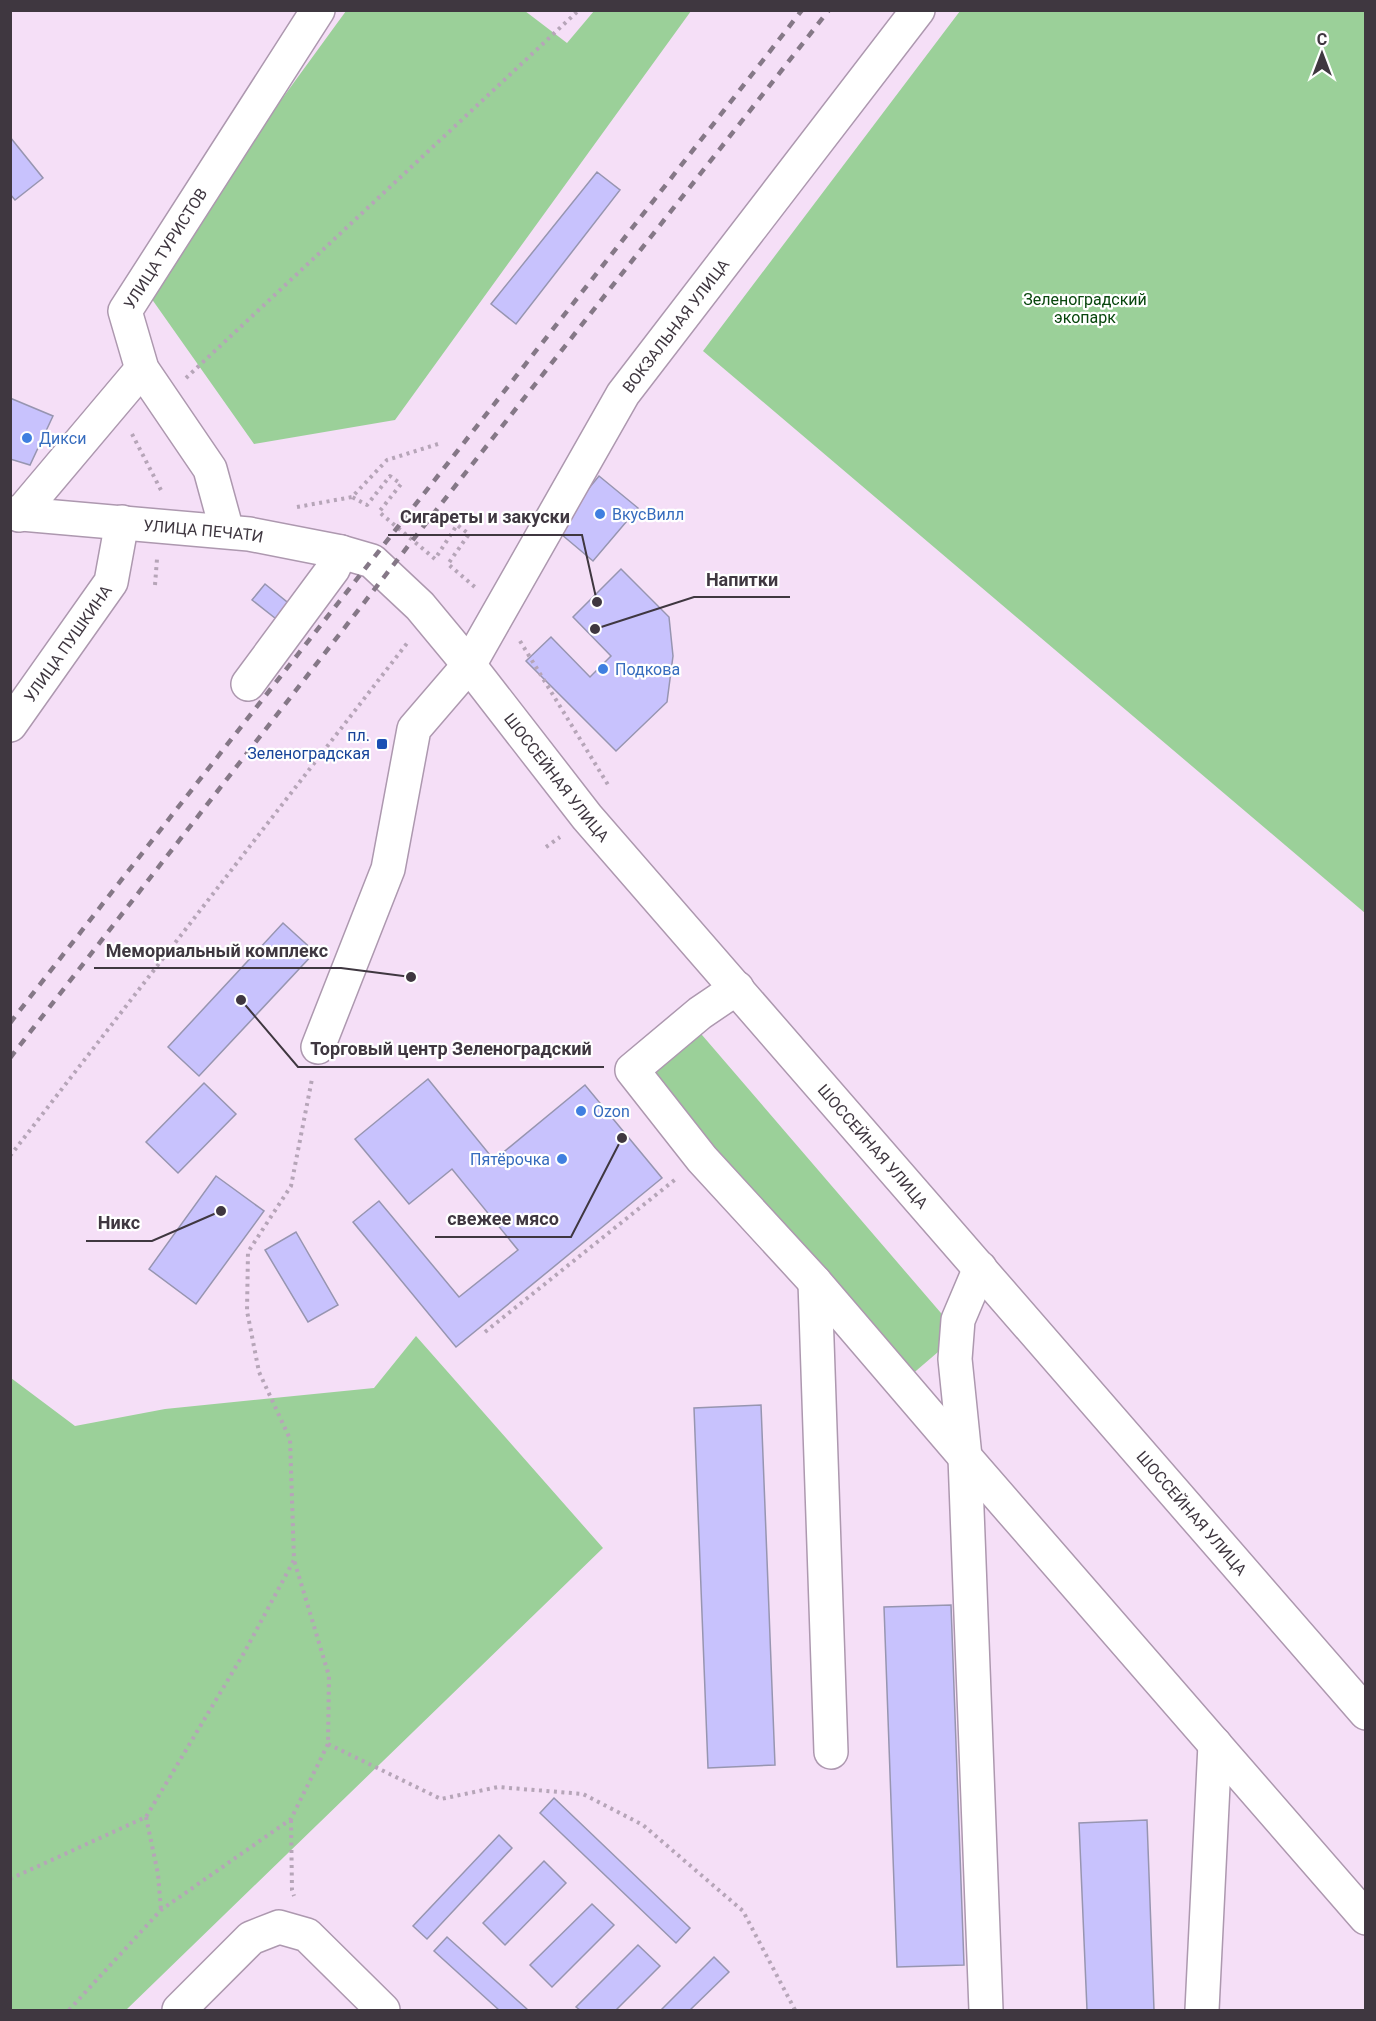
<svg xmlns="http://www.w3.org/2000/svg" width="1376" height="2021" font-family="Roboto,sans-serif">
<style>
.green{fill:#9bd099}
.building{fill:#c8c2fd;stroke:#9795b0;stroke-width:1.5}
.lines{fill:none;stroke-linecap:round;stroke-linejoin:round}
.minor-casing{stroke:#ad98af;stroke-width:36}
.path{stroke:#b6a5b8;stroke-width:4;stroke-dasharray:3 4.5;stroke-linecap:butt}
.minor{stroke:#fff;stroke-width:33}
.rail{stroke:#857887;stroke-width:4.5;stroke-dasharray:8 8;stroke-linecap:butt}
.shop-dot{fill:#3f7fe0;stroke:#fff;stroke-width:2}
.transit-dot{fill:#1a4fb4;stroke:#fff;stroke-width:2}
.labels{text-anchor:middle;stroke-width:4.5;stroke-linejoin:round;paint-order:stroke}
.street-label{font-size:16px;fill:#3f3740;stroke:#fff}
.park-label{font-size:16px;fill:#07460c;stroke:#fff}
.shop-label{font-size:16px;fill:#366cbe;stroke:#fff;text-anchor:start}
.transit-label{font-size:16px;fill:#164399;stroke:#fff;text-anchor:end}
.leader{fill:none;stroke:#3f3740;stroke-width:2}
.callout-dot{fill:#3f3740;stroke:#fff;stroke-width:2}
.callout-label{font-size:18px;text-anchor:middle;font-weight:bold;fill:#3f3740;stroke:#fff;stroke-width:4.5;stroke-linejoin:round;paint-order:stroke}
</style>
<rect width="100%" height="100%" fill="#f5dff7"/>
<path class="green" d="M346,11H525L567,43L594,11H691L395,420L254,444L144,288Z
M960,11H1365V913L703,351Z
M696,1028L959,1334L910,1376L647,1070Z
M416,1336L603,1548L126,2010H11V1378L75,1426L165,1409L374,1388Z"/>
<path class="building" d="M10,137L43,178L15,200L10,194Z
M597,172L620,190L516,324L491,304Z
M10,398L53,416L30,465L10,459Z
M599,476L638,508L593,561L555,529Z
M621,569L669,617L673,656L667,702L616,751L526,661L551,637L590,677L611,656L573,617Z
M265,584L292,606L280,622L252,600Z
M283,923L315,952L199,1076L168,1047Z
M428,1079L494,1160L585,1085L662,1178L456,1347L353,1222L379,1201L459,1297L518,1250L452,1169L409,1204L355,1139Z
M204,1083L236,1114L178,1173L146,1142Z
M216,1176L264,1211L196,1304L149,1269Z
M296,1232L338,1305L308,1322L265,1250Z
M761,1405L775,1765L708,1768L694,1408Z
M951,1605L964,1965L897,1967L884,1607Z
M554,1798L690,1928L676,1943L540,1813Z
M1147,1820L1154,2010H1087L1079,1823Z
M499,1835L512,1848L427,1939L413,1926Z
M544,1861L566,1883L505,1945L483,1923Z
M592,1904L614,1925L552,1987L530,1965Z
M447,1937L528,2010H499L434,1951Z
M638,1945L660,1966L616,2010H580L576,2007Z
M714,1957L729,1972L690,2010H661Z"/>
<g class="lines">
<g class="minor-casing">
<g id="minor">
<path id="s1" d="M10,513L249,534L341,552L372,561L420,606L469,665L587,817L1366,1713"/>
<path d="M19,515L142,369"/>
<path id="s2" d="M227,531L210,469L142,369L125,311L318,10"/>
<path d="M248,684L333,569L341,552"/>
<path id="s3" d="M10,725L111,582L122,522"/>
<path d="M737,988L700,1013L632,1070L702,1159L815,1282L965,1457L1366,1918"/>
<path id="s4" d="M318,1047L388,869L414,729L469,665L623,394L918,10"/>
<path d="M980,1268L958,1320L955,1359L965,1457L986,2010"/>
<path d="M815,1282L831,1752"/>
<path d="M179,2010L251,1938L279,1927L307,1935L383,2010"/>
<path d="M1202,2010L1215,1744"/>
</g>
</g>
<path class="path" d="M186,378L579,10
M132,434L163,494
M438,444L387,460L352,497L367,505L390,476L401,484L379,512L435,559L457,525L469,534L448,564L476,588
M297,507L352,497
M155,585L157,559
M520,641L610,788
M546,847L560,837
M10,1156L408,642
M485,1332L677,1178
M328,1744L441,1799L498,1787L583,1794L643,1825L743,1911L795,2010
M146,1817L158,1874L161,1910
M291,1820L292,1890L294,1896
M10,1879L146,1817L244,1653L294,1560L290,1439L259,1372L247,1311L248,1252L291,1186L312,1079
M69,2010L161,1910L291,1819L328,1744L329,1676L294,1560"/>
<use href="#minor" class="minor"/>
<path class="rail" d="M10,1023C273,684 539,349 802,10
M10,1058L412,541L829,10"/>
</g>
<g class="shop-dot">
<circle cx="27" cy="438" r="6"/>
<circle cx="600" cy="514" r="6"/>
<circle cx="603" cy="669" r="6"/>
<circle cx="581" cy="1111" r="6"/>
<circle cx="562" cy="1159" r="6"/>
</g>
<rect class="transit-dot" x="376" y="738" width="12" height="12" rx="3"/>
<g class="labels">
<g class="street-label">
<text dy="6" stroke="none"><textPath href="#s2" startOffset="320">УЛИЦА ТУРИСТОВ</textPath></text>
<text dy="6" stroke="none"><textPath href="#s4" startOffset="816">ВОКЗАЛЬНАЯ УЛИЦА</textPath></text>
<text dy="6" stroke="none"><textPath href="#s1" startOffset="194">УЛИЦА ПЕЧАТИ</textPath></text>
<text dy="6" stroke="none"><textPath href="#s3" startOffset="100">УЛИЦА ПУШКИНА</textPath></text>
<text dy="6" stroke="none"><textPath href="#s1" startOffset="651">ШОССЕЙНАЯ УЛИЦА</textPath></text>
<text dy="6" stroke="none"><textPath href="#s1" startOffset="1137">ШОССЕЙНАЯ УЛИЦА</textPath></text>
<text dy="6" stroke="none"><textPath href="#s1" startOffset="1623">ШОССЕЙНАЯ УЛИЦА</textPath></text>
</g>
<g class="park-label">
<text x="1085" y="305">Зеленоградский<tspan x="1085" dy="18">экопарк</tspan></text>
</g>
<g class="shop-label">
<text x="39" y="444">Дикси</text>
<text x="612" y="520">ВкусВилл</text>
<text x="615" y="675">Подкова</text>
<text x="593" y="1117">Ozon</text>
<text x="550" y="1165" text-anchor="end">Пятёрочка</text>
</g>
<g class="transit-label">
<text x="370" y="741">пл.<tspan x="370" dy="18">Зеленоградская</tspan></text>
</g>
</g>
<path class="leader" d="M597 602L582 535H388M595 629L694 597H790M411 977L341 968H94M241 1000L298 1067H604M622 1138L571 1237H435M221 1211L152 1241H86"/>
<g class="callout-dot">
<circle cx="597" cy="602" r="6"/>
<circle cx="595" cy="629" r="6"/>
<circle cx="411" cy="977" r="6"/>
<circle cx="241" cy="1000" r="6"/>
<circle cx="622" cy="1138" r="6"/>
<circle cx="221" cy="1211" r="6"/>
</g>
<g class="callout-label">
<text x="485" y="523">Сигареты и закуски</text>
<text x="742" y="586">Напитки</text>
<text x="217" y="957">Мемориальный комплекс</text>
<text x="451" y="1055">Торговый центр Зеленоградский</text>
<text x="503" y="1225">свежее мясо</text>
<text x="119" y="1229">Никс</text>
</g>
<rect width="1376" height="2021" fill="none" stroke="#3f3740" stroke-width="24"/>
<g transform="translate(1322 54)" stroke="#ffffff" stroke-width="4.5" paint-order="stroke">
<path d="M0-4.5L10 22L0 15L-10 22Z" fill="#3f3740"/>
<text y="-9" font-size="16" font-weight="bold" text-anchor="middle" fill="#3f3740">С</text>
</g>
</svg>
